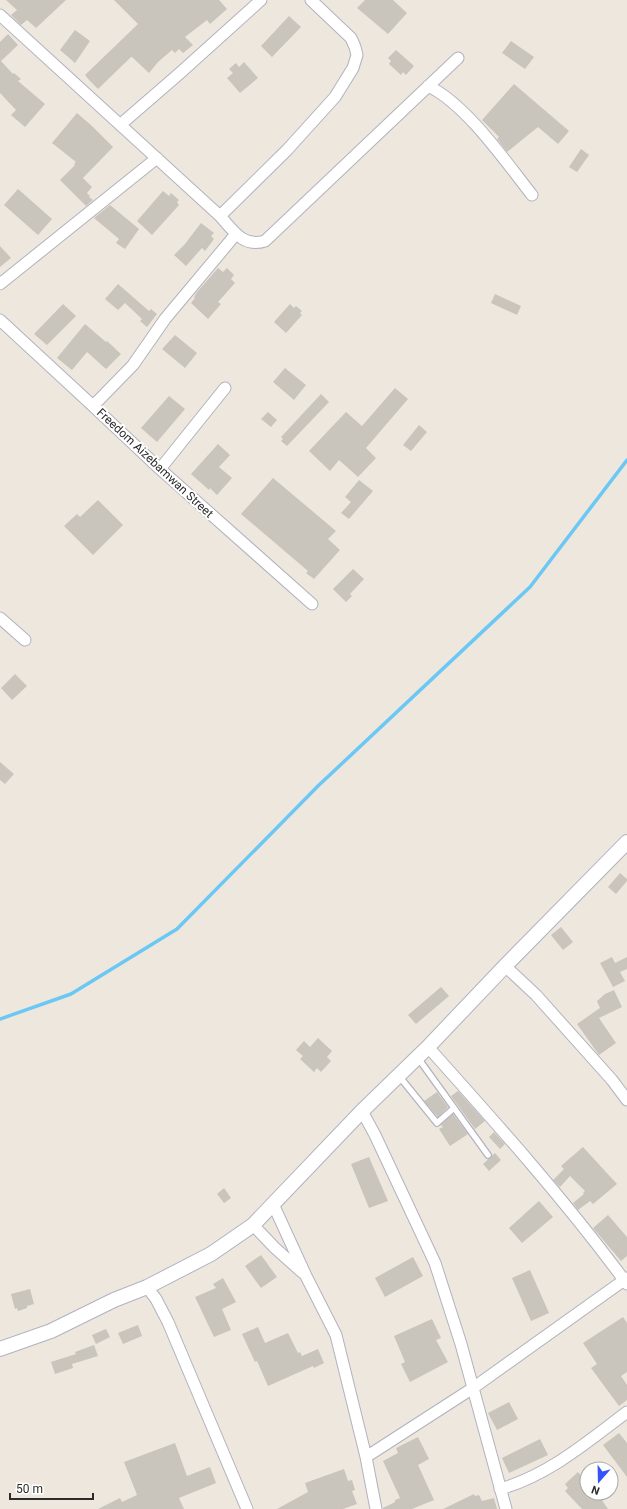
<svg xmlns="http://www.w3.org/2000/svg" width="627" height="1509" font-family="Roboto,sans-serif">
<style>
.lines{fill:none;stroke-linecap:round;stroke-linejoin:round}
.stream{stroke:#6bc8f5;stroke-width:3.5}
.building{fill:#c9c4bc}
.service-casing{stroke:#b1b2c0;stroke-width:8}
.minor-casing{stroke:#b1b2c0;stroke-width:13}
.tertiary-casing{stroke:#b1b2c0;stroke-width:16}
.service{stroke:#fff;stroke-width:5.5}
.minor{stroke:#fff;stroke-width:11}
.tertiary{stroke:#fff;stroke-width:14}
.labels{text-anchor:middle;stroke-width:4;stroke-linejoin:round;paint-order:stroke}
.street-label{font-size:12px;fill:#2b2b2b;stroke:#fff}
</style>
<rect width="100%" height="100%" fill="#eee7dd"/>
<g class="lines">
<path class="stream" d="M0,1019L71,994L177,929L318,786L530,587L627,460"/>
</g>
<path class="building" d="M6,0H66L36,28L27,20L21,25L11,15L17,10Z
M114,0H219L227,9L210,24L207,20L185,37L193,45L183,53L179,49L175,53L172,50L158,62L149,73L132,57H131L98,89L90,81L85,75L138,24Z
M365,0H393L407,13L388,34L357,8Z
M289,16L301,27L272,57L261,46Z
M75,30L90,41L75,63L60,50Z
M8,34L18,45L1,61L13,74L14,73L21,79L18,81L45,104L25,127L11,115L16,110L0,93V42Z
M511,41L534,57L525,69L502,53Z
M396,50L414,66L406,75L403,72L401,75L389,64L391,61L388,58Z
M244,62L258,78L240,93L227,78L233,73L229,69L236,63L239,67Z
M514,84L569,131L558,144L538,127L507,152L497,139L499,137L482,120Z
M77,113L92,126L113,147L83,178L92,187L87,193L90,196L89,197L93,200L86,206L60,180L75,165L74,164L76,162L52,143Z
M581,149L589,155L577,172L569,167Z
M18,189L52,219L38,235L4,205Z
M163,191L169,196L171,193L179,200L177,202L179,205L152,235L137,221Z
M110,205L139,229L125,249L116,243L119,239L94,218Z
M201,223L214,233L211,236L214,239L205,251L202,248L186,266L174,255L185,244Z
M0,246L11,258L0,267Z
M218,268L223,272L227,268L234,275L231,279L235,283L218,302L221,304L208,319L191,303L195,298L194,297L197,292Z
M118,284L149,311L151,309L157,314L147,327L140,321L142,319L125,303L118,310L105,299Z
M495,294L521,306L517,315L491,303Z
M63,304L76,316L47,345L34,334Z
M290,304L294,308L296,306L302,311L300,313L302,315L286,333L274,322Z
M85,324L106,342L107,341L121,354L106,369L87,352L72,370L57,358Z
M175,335L197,353L185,368L162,349Z
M285,368L306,385L294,400L273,382Z
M395,388L408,399L366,448L376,458L358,477L339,460L330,471L309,451L346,412L362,426Z
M321,394L329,402L287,446L281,441L283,439L281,437Z
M169,396L185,409L157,442L141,428Z
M268,412L277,420L271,427L261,419Z
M419,425L427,432L411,451L403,445Z
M218,444L230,455L219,467L232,478L217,495L210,488L209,490L191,474Z
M273,478L336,531L328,539L340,550L314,579L306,573L308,571L241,514Z
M359,480L373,491L349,519L341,513L351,502L345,497Z
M98,500L123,525L93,555L64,526L77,514L80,517Z
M353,569L364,579L350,594L352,596L346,602L333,589Z
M15,674L27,686L12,700L1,688Z
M0,762L14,774L5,784L0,780Z
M620,873L627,879V881L616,894L608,887Z
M561,927L573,942L563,950L551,935Z
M612,957L615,963L627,957V969L620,972L625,981L613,987L600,963Z
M441,987L449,996L416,1024L408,1015Z
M614,990L622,1007L599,1018L616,1043L599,1055L577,1024L600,1008L597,1001L605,994Z
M318,1038L332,1051L327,1057L331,1061L321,1072L317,1068L314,1072L300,1059L303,1056L296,1050L304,1041L310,1047Z
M458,1091L485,1121L475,1129L451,1096Z
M437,1092L448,1107L438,1117L424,1101Z
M453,1114L468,1134L450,1146L439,1129L443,1127L441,1125Z
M494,1132L505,1144L500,1149L489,1137Z
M583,1147L617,1184L593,1204L590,1201L578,1210L573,1203L584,1194L583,1193L585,1191L570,1176L560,1187L553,1180L564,1169L561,1166Z
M495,1153L501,1160L489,1171L483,1164Z
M369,1157L388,1201L369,1208L351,1164Z
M224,1188L231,1198L224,1203L217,1194Z
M539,1201L553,1217L522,1243L509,1228Z
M608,1215L627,1237V1256L621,1261L593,1228Z
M261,1255L277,1277L261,1288L245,1266Z
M413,1257L423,1276L385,1297L375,1278Z
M530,1270L549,1313L531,1321L512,1278Z
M223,1278L236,1302L222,1309L231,1330L214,1337L195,1297L216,1288L213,1284Z
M30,1289L34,1304L27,1306V1308L18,1311L17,1308L15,1309L11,1294Z
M623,1317L627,1323V1372L621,1376L627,1385V1400L619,1406L591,1368L597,1364L583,1343Z
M432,1319L441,1338L436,1340L448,1362L410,1382L401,1364L405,1362L394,1336Z
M138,1325L142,1336L123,1344L118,1333Z
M258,1327L265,1343L288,1333L298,1353L300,1352L302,1356L318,1349L324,1363L314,1368L313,1366L268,1386L257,1361L255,1362L242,1334Z
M106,1329L110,1337L96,1344L92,1335Z
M94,1345L98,1356L72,1364L73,1368L55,1374L51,1362L76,1354L75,1352Z
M509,1402L518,1419L497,1430L488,1413Z
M619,1433L627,1443V1477L603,1445Z
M418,1437L429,1459L418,1465L434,1500L412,1509H383V1508L395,1502V1500L400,1498L383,1461L398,1453L396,1448Z
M540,1439L548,1455L509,1473L502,1458Z
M175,1443L187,1476L210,1467L216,1483L179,1498L184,1509H98L120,1498L122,1502L137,1495L124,1462Z
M344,1469L348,1481L352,1480L355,1490L352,1491L357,1504L343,1509H277L308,1492L305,1483Z
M578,1472L587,1482V1493H597L608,1509H582L565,1491L568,1488L565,1484Z
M474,1494L475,1496L479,1495L482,1501L494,1498L497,1509H443Z"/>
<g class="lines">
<g class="service-casing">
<path id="service" d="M418,1058L488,1155
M399,1076L437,1123L454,1108"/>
</g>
<g class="minor-casing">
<path id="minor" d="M0,15L220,216C233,230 243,248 265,241L458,58
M428,86C466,104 506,162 532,195
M120,125L180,73L261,0
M220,216L287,150L335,97L353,68L357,55L355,47L351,38L311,0
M0,284L157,158
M0,320L93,406L160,469L312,604
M93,406L133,365L165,319L236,234
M160,469L225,388
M0,618L25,640
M505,966L536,995L612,1080L627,1100
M428,1047C497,1124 566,1201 627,1284
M362,1111L375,1135L435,1263L461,1344L506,1509
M273,1204L306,1276L336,1335L366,1457L376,1509
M253,1225L275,1248L303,1273
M147,1287L156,1299L168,1322L247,1509
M366,1457L473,1388L627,1278
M500,1489C549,1475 587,1442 627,1412"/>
</g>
<g class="tertiary-casing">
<path id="tertiary" d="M0,1349L51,1331L114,1300L147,1287L211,1254L253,1225L362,1111L428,1047L505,966L627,842"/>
</g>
<use href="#service" class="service"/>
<use href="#minor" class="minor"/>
<use href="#tertiary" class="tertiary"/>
</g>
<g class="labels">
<g class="street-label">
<text transform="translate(155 463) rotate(43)" y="4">Freedom Aizebamwan Street</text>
</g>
</g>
<g transform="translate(599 1481) rotate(200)"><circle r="19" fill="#ffffff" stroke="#aaaaaa"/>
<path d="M0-3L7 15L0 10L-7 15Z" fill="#3851ff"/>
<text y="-6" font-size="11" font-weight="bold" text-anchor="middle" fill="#2b2b2b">N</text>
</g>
<path d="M10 1493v6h83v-6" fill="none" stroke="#2b2b2b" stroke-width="2"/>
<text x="16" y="1493" font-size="12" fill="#2b2b2b" stroke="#ffffff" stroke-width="3" paint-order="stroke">50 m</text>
</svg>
